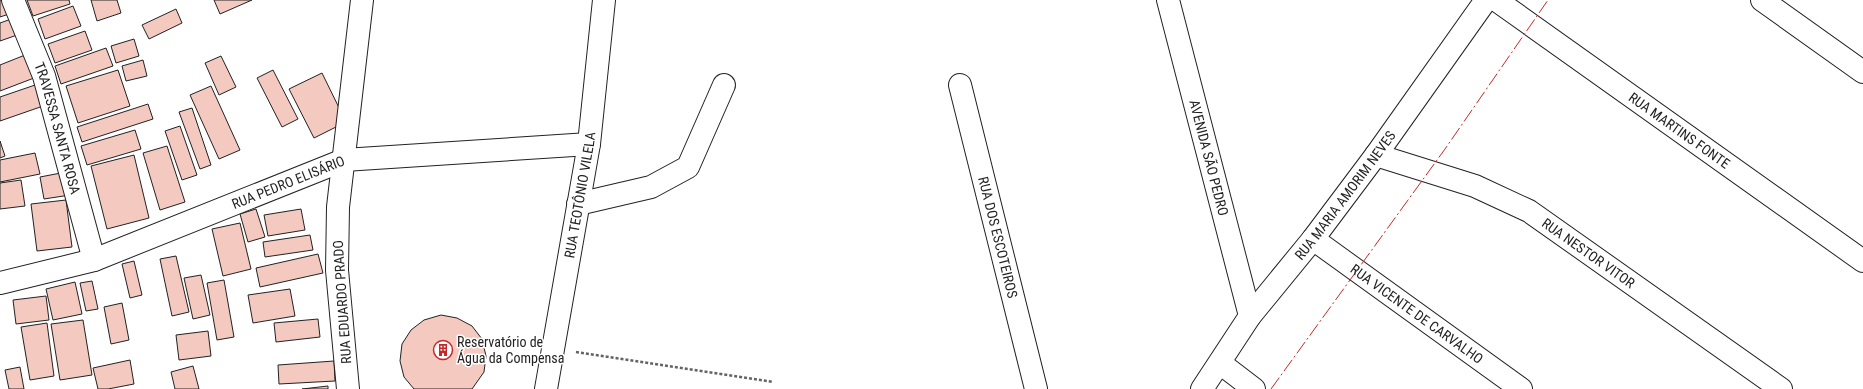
<svg xmlns="http://www.w3.org/2000/svg" width="1863" height="389" font-family="'Roboto Condensed',sans-serif">
<style>
.building{fill:#f3c9c0;stroke:#222}
.lines{fill:none;stroke-linecap:round;stroke-linejoin:round}
.minor-casing{stroke:#222;stroke-width:24}
.path{stroke:#646464;stroke-width:2.5;stroke-dasharray:3 2;stroke-linecap:butt}
.minor{stroke:#fff;stroke-width:22}
.power{stroke:#c62828;stroke-width:1;stroke-dasharray:14 3 2 3;stroke-linecap:butt}
.labels{text-anchor:middle;stroke-width:3;stroke-linejoin:round;paint-order:stroke}
.street-label{font-size:14px;fill:#222;stroke:#fff}
.poi-label{font-size:14px;fill:#222;stroke:#fff;text-anchor:start}
</style>
<rect width="100%" height="100%" fill="#fff"/>
<path class="building" d="M0,0H3L9,14L0,17Z
M27,0H69L70,4L33,16Z
M91,0H117L121,13L97,21Z
M214,0H252L220,14Z
M73,6L81,26L45,39L38,19Z
M176,9L182,23L149,39L142,25Z
M14,18L20,34L0,41V23Z
M85,31L92,50L55,63L48,44Z
M134,39L139,56L116,63L111,46Z
M106,48L113,66L61,84L55,66Z
M25,55L34,78L0,91V65Z
M221,56L236,87L219,95L205,63Z
M143,60L147,76L126,81L122,66Z
M118,70L130,106L78,123L66,86Z
M273,70L298,119L282,127L257,78Z
M322,73L346,122L314,138L289,89Z
M38,84L46,105L0,121V97Z
M211,86L240,150L219,159L190,95Z
M148,104L153,119L82,142L77,127Z
M192,108L211,165L200,169L179,112Z
M180,126L197,175L182,180L165,131Z
M135,130L141,149L87,165L81,146Z
M0,141L5,156L0,158Z
M167,146L185,202L160,210L143,153Z
M35,153L40,174L0,182V160Z
M134,155L149,218L107,229L91,166Z
M66,172L70,195L44,199L40,177Z
M21,180L25,206L0,209V183Z
M66,200L72,247L37,251L31,204Z
M256,209L265,237L248,242L240,214Z
M301,209L305,230L268,236L264,215Z
M240,223L251,269L223,276L212,229Z
M310,235L313,250L265,257L263,242Z
M318,254L323,273L260,287L256,268Z
M176,256L189,312L172,316L160,259Z
M134,261L142,295L130,298L122,264Z
M201,275L210,315L193,319L184,278Z
M224,280L234,337L217,340L207,283Z
M92,281L98,309L86,311L80,283Z
M75,282L82,314L53,320L46,289Z
M290,289L295,316L253,323L248,295Z
M46,296L49,320L16,324L13,300Z
M122,303L129,340L111,344L104,307Z
M441,315L457,318L472,326L482,339L486,356L484,372L472,389H414L404,377L400,361L402,344L411,330L424,320Z
M318,319L320,337L276,342L274,323Z
M83,320L92,375L60,380L51,324Z
M47,323L54,376L30,380L21,327Z
M208,331L211,356L179,360L176,335Z
M130,360L134,384L108,389H98L93,368Z
M334,361L335,381L279,384L278,365Z
M193,366L199,389H175L171,372Z
M20,367L24,389H9L5,370Z
M328,386V389H302Z"/>
<g class="lines">
<g class="minor-casing">
<g id="minor">
<path id="s1" d="M13,0L44,76L94,260"/>
<path id="s2" d="M1168,0L1250,316"/>
<path id="s3" d="M1496,0L1863,261"/>
<path d="M1762,0L1863,72"/>
<path id="s4" d="M960,85L1036,389"/>
<path id="s5" d="M1376,155L1475,186L1529,211L1781,389"/>
<path d="M578,204L651,187L688,167L724,85"/>
<path id="s6" d="M1313,239L1521,389"/>
<path id="s7" d="M0,283L94,260L344,160L589,144"/>
<path d="M1220,363L1254,389"/>
<path d="M348,389L337,270L338,207L362,0"/>
<path id="s8" d="M546,389L589,144L604,0"/>
<path id="s9" d="M1202,389L1250,316L1313,239L1376,155L1486,0"/>
</g>
</g>
<path class="path" d="M576,352L773,382"/>
<use href="#minor" class="minor"/>
<path class="power" d="M1271,389L1445,149L1548,0"/>
</g>
<defs>
<g id="building-ring" transform="scale(1)"><circle r="9.5" fill="#fff" stroke="#c62828" stroke-width="1.5"/><path d="M-4-6H4V6H1V3H-1V6H-4ZM-2.5-4.3h1.7v1.8h-1.7ZM.8-4.3h1.7v1.8H.8ZM-2.5-1h1.7V.8h-1.7ZM.8-1h1.7V.8H.8Z" fill="#c62828"/></g>
</defs>
<g fill-rule="evenodd">
<use href="#building-ring" x="443" y="350"/>
</g>
<g class="labels">
<g class="street-label">
<text dy="5" stroke="none"><textPath href="#s1" startOffset="136">TRAVESSA SANTA ROSA</textPath></text>
<text dy="5" stroke="none"><textPath href="#s3" startOffset="225">RUA MARTINS FONTE</textPath></text>
<text dy="5" stroke="none"><textPath href="#s2" startOffset="163">AVENIDA SÃO PEDRO</textPath></text>
<text dy="5" stroke="none"><textPath href="#s7" startOffset="306">RUA PEDRO ELISÁRIO</textPath></text>
<text dy="5" stroke="none"><textPath href="#s8" startOffset="197">RUA TEOTÔNIO VILELA</textPath></text>
<text dy="5" stroke="none"><textPath href="#s9" startOffset="241">RUA MARIA AMORIM NEVES</textPath></text>
<text dy="5" stroke="none"><textPath href="#s4" startOffset="157">RUA DOS ESCOTEIROS</textPath></text>
<text dy="5" stroke="none"><textPath href="#s5" startOffset="236">RUA NESTOR VITOR</textPath></text>
<text transform="translate(342 302) rotate(-94)" y="5">RUA EDUARDO PRADO</text>
<text dy="5" stroke="none"><textPath href="#s6" startOffset="128">RUA VICENTE DE CARVALHO</textPath></text>
</g>
<g class="poi-label">
<text x="457" y="347">Reservatório de<tspan x="457" dy="16">Água da Compensa</tspan></text>
</g>
</g>
</svg>
